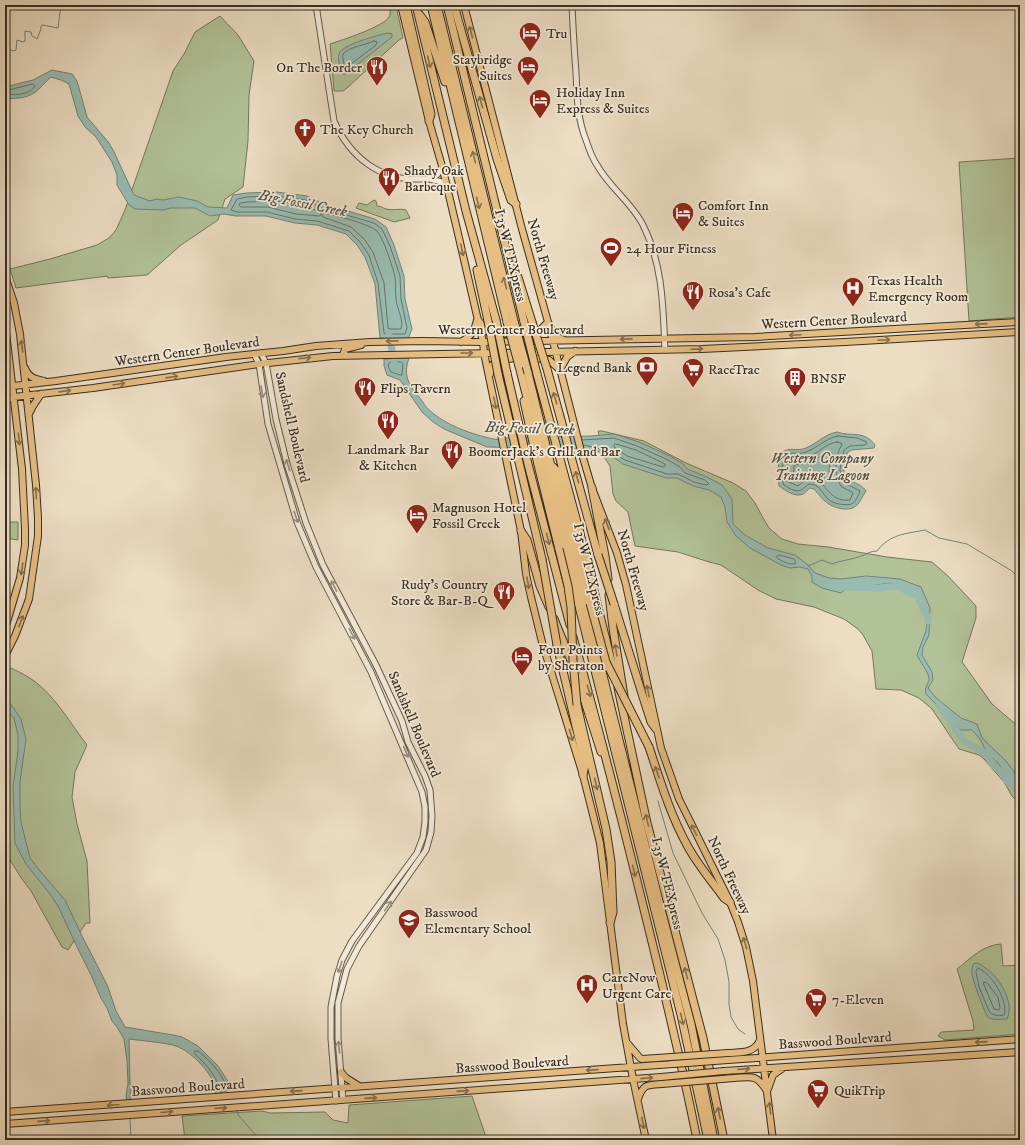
<svg xmlns="http://www.w3.org/2000/svg" width="1025" height="1145" font-family="'IM FELL DW Pica',serif">
<style>
.green{fill:#b2c298;stroke:#75785c}
.water{fill:#99bcb2;stroke:#728378}
.lines{fill:none;stroke-linecap:round;stroke-linejoin:round}
.shore{stroke:#687569;stroke-width:1}
.stream{stroke:#728378;stroke-width:1}
.river{stroke:#99bcb2;stroke-width:7}
.minor-casing{stroke:#655a49;stroke-width:7}
.major-casing{stroke:#382e20;stroke-width:8}
.highway-casing{stroke:#382e20;stroke-width:9}
.minor{stroke:#f3e9d8;stroke-width:5}
.major{stroke:#e6be82;stroke-width:6}
.highway{stroke:#e6be82;stroke-width:7}
.major-bridge-casing{stroke:#382e20;stroke-width:8;stroke-linecap:butt}
.highway-bridge-casing{stroke:#382e20;stroke-width:9;stroke-linecap:butt}
.major-bridge{stroke:#e6be82;stroke-width:6}
.highway-bridge{stroke:#e6be82;stroke-width:7}
.oneway{stroke:#866f4c}
.oneway2{stroke:#968c7c}
.labels{text-anchor:middle;stroke-width:3.5;stroke-linejoin:round;paint-order:stroke}
.poi-label{font-size:14px;fill:#382e20;stroke:#f3e9d8;text-anchor:start}
.street-label{font-size:14px;fill:#382e20;stroke:#f3e9d8}
.water-label{font-size:15px;font-style:italic;fill:#505244;stroke:#f3e9d8}
</style>
<rect width="100%" height="100%" fill="#ecddc3"/>
<filter id="stains"><feTurbulence type="fractalNoise" baseFrequency=".005" numOctaves="4"/><feColorMatrix values="0 0 0 0 .2 0 0 0 0 .09 0 0 0 0 .02 0 0 0 .5 -.17"/></filter>
<radialGradient id="worn" r=".72"><stop offset=".6" stop-color="#630" stop-opacity="0"/><stop offset="1" stop-color="#630" stop-opacity=".3"/></radialGradient>
<path class="green" d="M389,5H396L403,38L399,40L347,88L343,91H334L330,44C342,40 383,27 389,17C391,13 390,9 389,5Z
M220,16L238,35L254,61L249,95L248,141L243,187L225,199L218,220L181,245L147,275L108,278L107,276L16,288L10,269L50,259L97,245L109,238L116,230L125,210L173,71L184,54L195,32Z
M1020,158V317L969,321L959,162Z
M374,200L376,201L377,206C381,206 383,208 386,209C393,211 400,208 406,210L410,218L394,222L356,208L359,203L367,205Z
M598,431H602L644,441L686,463L733,483L746,491L755,503L762,516L769,528L782,539L798,544L828,547L887,557L932,562L948,576L976,606V618L962,662L992,704L1020,728V804L1012,796L1004,782L984,759L979,755L959,749L932,709L919,698L901,690L876,689L872,651L863,635L858,629L844,619L814,607L776,599L758,590L721,565L709,562L678,552L635,546L628,512L616,501L613,494L610,466L604,457Z
M5,522H18V540L5,538Z
M5,667C10,667 15,670 19,672C51,687 66,718 87,745L75,772L72,797L77,824L87,861L90,923H86L68,950L62,947L31,891L22,879L5,852Z
M1001,944L1003,966L1020,965V1034L945,1040L938,1036L941,1032L974,1030L973,1021L957,969C971,958 983,945 1001,944Z
M472,1096L487,1140H185L182,1116L262,1111L270,1113L325,1112L333,1120L348,1123L349,1105Z"/>
<path class="water" d="M388,33L392,34V37L344,75C341,70 337,60 339,54C341,45 378,35 388,33Z
M52,70L72,74L77,81L87,117L109,143L114,152L134,195L150,201L157,199L163,200L179,197L197,201L208,207L227,208L233,195L246,193L277,192L307,196L324,204L375,219L386,227L394,245L404,276L405,299L412,329L408,339L380,338L375,284L365,257L357,245L346,234L317,225L295,223L266,216H236L224,214L210,216L195,208H170L163,210L135,209L129,205L117,185V175L112,162L96,137L85,127L78,116L69,84L61,80L51,77C45,82 39,90 34,93C25,99 15,98 5,99V87L33,80Z
M409,358C403,376 408,383 419,397C422,400 424,404 426,407C443,425 475,436 499,440L502,438L590,436L614,434L639,442L670,456L683,464L687,469L707,477L722,485L728,493L732,500L733,524L745,535L768,548L795,555L808,565L815,573L829,578L841,579L866,576L900,579L921,587L930,608L929,635L923,647L922,655L932,672L933,680L928,688L936,698L961,718L977,724L982,738L1006,761L1020,780V790L1006,776L999,764L987,753L980,739L972,730H961L926,694C924,686 929,684 929,678C928,671 920,662 917,655L926,631L927,622L925,607L917,595L905,588L891,583L845,589L841,593L822,588L812,582V576L808,569L800,567L790,568L781,565L750,548L736,536L727,522L725,507L721,497L709,490L693,486L677,478H666L623,464L609,454L585,449L487,447L444,429L433,422L422,412L400,380L387,375L384,366V359Z
M837,432C852,437 864,430 875,445L874,448L851,450L847,453C847,458 845,464 844,469C843,483 860,481 866,491C863,495 861,501 857,505C850,513 832,508 825,501C821,498 818,493 814,489L810,488C808,489 805,493 803,494C795,498 785,490 779,486L778,468L781,453C790,446 796,452 806,448C818,443 823,435 837,432Z
M5,696L21,719L26,739L20,782V807L21,822L30,858L40,871L65,900L82,936L97,965L108,987L116,1011L125,1027L173,1035L182,1037L198,1046L218,1066L233,1089L216,1094C215,1089 214,1083 212,1079C204,1065 188,1049 173,1045C159,1042 144,1041 129,1039L130,1083L131,1090L130,1101H127L126,1096L128,1083L127,1061L124,1039L117,1027L112,1021L107,1008L101,998L91,975L78,949L58,906L50,894L26,864L15,843L13,787L18,751V735L14,718L5,708Z
M977,963C995,970 1016,1000 1007,1019C1001,1019 993,1021 988,1017C985,1014 972,979 972,973C971,970 973,967 973,964Z"/>
<g class="lines">
<path class="shore" d="M374,41L377,42L376,45L347,67H345C344,64 342,58 343,54C346,48 368,44 374,41Z
M5,91L32,84L35,86C29,96 15,94 5,95
M277,196L306,200L322,208L374,223L382,229L390,246L400,276L401,299L407,328L405,334H386L384,333L378,283L369,255L360,242L349,231L317,221L295,219L267,212H237L231,210L237,199L247,197Z
M277,201L304,205L320,212L321,215L319,216L296,214L268,207H241L239,205L240,203L248,202Z
M324,213C337,216 367,223 377,231C383,237 393,268 395,277C396,284 395,292 396,299C397,309 404,320 401,329H390L388,328L384,283L373,252L364,239L351,227L323,217L322,215Z
M401,362L403,364L402,375H400L391,372L388,366L389,363Z
M837,436L857,438L867,442L865,445L850,446L844,450L840,469L841,476L845,483L860,491C855,504 853,506 839,504C835,503 831,502 828,499C823,494 821,488 815,485L809,484C806,486 803,489 801,490C795,493 787,487 783,484L782,468L785,455C791,451 799,455 806,452C817,448 825,439 837,436Z
M582,440L614,438L637,446L668,460L680,467L685,473L705,480L709,484L706,485L694,482L678,474H667L625,460L610,451L584,445
M837,442L841,443L842,445C835,454 833,477 842,487C845,489 850,490 853,493L850,500C826,503 826,476 809,479C804,480 801,484 798,486L787,481V469L789,458C796,457 802,459 808,457C819,453 826,443 837,442Z
M616,444L636,450L665,464V466L663,467L627,456L614,447V445Z
M829,451L832,453L829,468L830,481H828C818,471 808,472 797,479L793,477L794,465C808,464 817,459 829,451Z
M779,555L794,559L796,563C790,566 782,561 777,558V556Z
M978,968C991,973 1009,1001 1004,1015C998,1016 993,1016 989,1011L979,987L976,972Z
M984,982L987,983L998,997L1000,1008L999,1010L994,1009L984,985Z
M195,1051H198C209,1060 220,1071 226,1085L225,1087H219C214,1073 206,1064 195,1054Z"/>
<path class="stream" d="M5,47L13,51L16,50L17,40L23,42L25,41V31L31,32L32,36L37,39L41,29V26L43,25L58,28L61,5
M808,566L822,560L832,564C841,560 852,560 861,556C867,554 870,551 877,551C890,534 905,534 925,530L939,538L967,544L1012,571L1020,580
M658,801L673,853L702,913L718,939L725,960L729,982V1004L731,1017L738,1029L745,1034
M237,1111L239,1116L260,1140
M130,1119L131,1140"/>
<path class="river" d="M389,335L394,361
M843,587L878,588L897,586L917,596L928,617V621
M939,705L964,741L985,753L994,766L1003,773L1006,780L1020,793"/>
<g class="minor-casing">
<path id="minor" d="M316,5L334,121C350,157 380,181 420,179C431,179 439,177 442,166
M572,5C573,27 574,49 576,72C577,95 577,118 586,140C589,149 592,158 597,165C609,187 632,203 643,225C663,265 663,307 665,350
M429,179L442,182L447,187
M261,353L266,363L276,419L287,464L306,523L323,565L376,665L402,721L408,742L425,776L430,790L432,816L431,832L426,850L359,946L347,969L338,1003V1038L343,1100
M254,354L259,364L268,424L297,522L316,567L371,672L422,792L425,807V822L423,837L417,853L352,941L342,960L337,976L331,1007V1039L336,1101"/>
</g>
<g class="major-casing">
<path id="major" d="M401,5L429,121L442,166L456,225L483,342L484,353L521,531L526,574L531,597L542,642L583,775L600,843L623,1024L633,1079L646,1140
M464,5L522,229L548,322L581,451L592,488L617,553L626,585L661,748L679,799L730,902L738,922L746,947L753,981L773,1140
M5,276L14,303L20,334L36,485L38,518V536L29,599L15,636L5,656
M479,321L486,331L493,334L535,332L539,331L548,322L555,336L564,340
M5,324L22,469L25,529V545L20,578L5,629
M461,342C472,335 474,333 477,320
M343,355L345,349L361,345
M25,368C29,378 35,379 44,381
M560,370L567,357L575,351
M490,374C490,370 490,367 492,365C500,356 533,358 545,359L549,360L560,370
M5,380L9,370
M5,387L56,381L226,357L283,351L316,346L370,342L422,341L483,342L755,337L1020,322
M5,398L93,388L259,364L333,356L702,349L845,342L1020,332
M29,414L33,406L41,394
M628,1044L640,1058L642,1059L657,1058
M728,1053C741,1052 754,1054 760,1040
M728,1060L1020,1039
M724,1071L1020,1052
M341,1072L346,1078L359,1086
M734,1078C753,1077 756,1074 767,1091
M768,1089L773,1075L783,1068
M638,1099C643,1084 647,1085 662,1084
M5,1112L673,1064
M5,1124L661,1077"/>
</g>
<g class="highway-casing">
<path id="highway" d="M406,5L431,114L429,121
M416,5L466,211L496,320
M431,5L507,322
M437,5L514,321
M447,5L524,322
M454,5L497,159L511,200L516,204
M420,15L425,22L445,82
M477,270L488,321
M518,277L532,322
M519,366L681,1015L708,1140
M547,369L598,555
M507,373L528,464L570,625
M528,373L661,909L691,1024L714,1140
M498,374L542,559
M537,374L580,533L615,677
M524,401L538,465L559,549
M552,466L556,470L559,477L590,603
M592,488L605,556L608,579
M521,531L527,540L540,586L549,607
M609,595L613,628L624,696
M614,604L643,697L651,722L656,729
M554,619L572,663
M573,637C602,738 627,840 652,942C668,1008 684,1073 697,1140
M557,645L585,765L583,775
M576,674L601,752
M618,688L647,823L703,1038L724,1140
M577,705L606,829L611,862L613,912L610,923
M649,747C660,780 670,814 687,845C697,864 711,880 724,898L730,902"/>
</g>
<use href="#minor" class="minor"/>
<use href="#major" class="major"/>
<use href="#highway" class="highway"/>
<g class="major-bridge-casing">
<path id="major-bridge" d="M657,1058L728,1053
M673,1064L728,1060
M661,1077L724,1071
M662,1084L734,1078"/>
</g>
<g class="highway-bridge-casing">
<path id="highway-bridge" d="M496,320L507,373
M488,321L498,374
M514,321L528,373
M507,322L519,366
M524,322L537,374
M532,322L547,369
M559,549L568,586L571,608L573,660L577,705
M598,555L614,604
M542,559L557,645
M590,603L606,662L649,747"/>
</g>
<use href="#major-bridge" class="major-bridge"/>
<use href="#highway-bridge" class="highway-bridge"/>
</g>
<defs><path id="oneway-shaft" d="M-6 0H5M1.5-3L5.5 0L1.5 3" fill="none" stroke-width="1.6" stroke-linecap="round" stroke-linejoin="round"/></defs>
<g class="oneway">
<use href="#oneway-shaft" transform="translate(471 32) rotate(-105)"/>
<use href="#oneway-shaft" transform="translate(429 62) rotate(76)"/>
<use href="#oneway-shaft" transform="translate(481 102) rotate(-105)"/>
<use href="#oneway-shaft" transform="translate(474 157) rotate(-104)"/>
<use href="#oneway-shaft" transform="translate(478 203) rotate(76)"/>
<use href="#oneway-shaft" transform="translate(462 250) rotate(78)"/>
<use href="#oneway-shaft" transform="translate(505 283) rotate(-104)"/>
<use href="#oneway-shaft" transform="translate(981 324) rotate(176)"/>
<use href="#oneway-shaft" transform="translate(795 335) rotate(177)"/>
<use href="#oneway-shaft" transform="translate(626 339) rotate(179)"/>
<use href="#oneway-shaft" transform="translate(884 340) rotate(-3)"/>
<use href="#oneway-shaft" transform="translate(392 341) rotate(179)"/>
<use href="#oneway-shaft" transform="translate(22 346) rotate(-97)"/>
<use href="#oneway-shaft" transform="translate(697 349) rotate(-2)"/>
<use href="#oneway-shaft" transform="translate(467 353)"/>
<use href="#oneway-shaft" transform="translate(305 358) rotate(-6)"/>
<use href="#oneway-shaft" transform="translate(172 377) rotate(-8)"/>
<use href="#oneway-shaft" transform="translate(119 384) rotate(-9)"/>
<use href="#oneway-shaft" transform="translate(65 391) rotate(-8)"/>
<use href="#oneway-shaft" transform="translate(555 398) rotate(-107)"/>
<use href="#oneway-shaft" transform="translate(495 403) rotate(78)"/>
<use href="#oneway-shaft" transform="translate(19 439) rotate(84)"/>
<use href="#oneway-shaft" transform="translate(577 477) rotate(-106)"/>
<use href="#oneway-shaft" transform="translate(36 493) rotate(-93)"/>
<use href="#oneway-shaft" transform="translate(607 524) rotate(-111)"/>
<use href="#oneway-shaft" transform="translate(548 539) rotate(75)"/>
<use href="#oneway-shaft" transform="translate(22 569) rotate(98)"/>
<use href="#oneway-shaft" transform="translate(528 583) rotate(80)"/>
<use href="#oneway-shaft" transform="translate(21 621) rotate(-70)"/>
<use href="#oneway-shaft" transform="translate(616 650) rotate(-99)"/>
<use href="#oneway-shaft" transform="translate(589 691) rotate(74)"/>
<use href="#oneway-shaft" transform="translate(648 691) rotate(-102)"/>
<use href="#oneway-shaft" transform="translate(571 735) rotate(73)"/>
<use href="#oneway-shaft" transform="translate(657 772) rotate(-110)"/>
<use href="#oneway-shaft" transform="translate(596 784) rotate(76)"/>
<use href="#oneway-shaft" transform="translate(647 820) rotate(-104)"/>
<use href="#oneway-shaft" transform="translate(694 830) rotate(-117)"/>
<use href="#oneway-shaft" transform="translate(634 871) rotate(76)"/>
<use href="#oneway-shaft" transform="translate(745 943) rotate(-106)"/>
<use href="#oneway-shaft" transform="translate(686 973) rotate(-105)"/>
<use href="#oneway-shaft" transform="translate(682 1019) rotate(77)"/>
<use href="#oneway-shaft" transform="translate(981 1042) rotate(176)"/>
<use href="#oneway-shaft" transform="translate(744 1069) rotate(-4)"/>
<use href="#oneway-shaft" transform="translate(592 1070) rotate(176)"/>
<use href="#oneway-shaft" transform="translate(647 1078) rotate(-6)"/>
<use href="#oneway-shaft" transform="translate(296 1091) rotate(176)"/>
<use href="#oneway-shaft" transform="translate(463 1091) rotate(-4)"/>
<use href="#oneway-shaft" transform="translate(371 1098) rotate(-4)"/>
<use href="#oneway-shaft" transform="translate(113 1105) rotate(177)"/>
<use href="#oneway-shaft" transform="translate(221 1108) rotate(-4)"/>
<use href="#oneway-shaft" transform="translate(770 1108) rotate(-97)"/>
<use href="#oneway-shaft" transform="translate(167 1112) rotate(-5)"/>
<use href="#oneway-shaft" transform="translate(719 1113) rotate(-102)"/>
<use href="#oneway-shaft" transform="translate(44 1121) rotate(-4)"/>
<use href="#oneway-shaft" transform="translate(643 1123) rotate(78)"/>
</g>
<g class="oneway2">
<use href="#oneway-shaft" transform="translate(262 392) rotate(81)"/>
<use href="#oneway-shaft" transform="translate(288 465) rotate(-107)"/>
<use href="#oneway-shaft" transform="translate(296 517) rotate(71)"/>
<use href="#oneway-shaft" transform="translate(334 586) rotate(-117)"/>
<use href="#oneway-shaft" transform="translate(352 634) rotate(62)"/>
<use href="#oneway-shaft" transform="translate(406 752) rotate(66)"/>
<use href="#oneway-shaft" transform="translate(388 906) rotate(-55)"/>
<use href="#oneway-shaft" transform="translate(340 967) rotate(108)"/>
<use href="#oneway-shaft" transform="translate(339 1047) rotate(-96)"/>
</g>
<defs>
<g id="hotel-pin" transform="scale(1.15)"><path d="M0 17L-7.5 6A9.5 9.5 0 1 1 7.5 6Z" fill="#8f2418" stroke="#f3e9d8"/><path d="M-6-4.5h1.5V1H6V5H4.5V3h-9V5H-6ZM-4 0a1.8 1.8 0 1 1 3.6 0ZM.5 0V-2.5h3Q6-2.5 6 0Z" fill="#fff"/></g>
<g id="restaurant-pin" transform="scale(1.15)"><path d="M0 17L-7.5 6A9.5 9.5 0 1 1 7.5 6Z" fill="#8f2418" stroke="#f3e9d8"/><path d="M-5-6h1v4h1v-4h1v4h1v-4h1v5L-1.5 .5V6h-2V.5L-5-1ZM5-6V6H3V1.5H1.5Q1.5-4 5-6Z" fill="#fff"/></g>
<g id="church-pin" transform="scale(1.15)"><path d="M0 17L-7.5 6A9.5 9.5 0 1 1 7.5 6Z" fill="#8f2418" stroke="#f3e9d8"/><path d="M-1.2-6h2.4v3.5h3.3v2.4h-3.3V6h-2.4V-.1h-3.3v-2.4h3.3Z" fill="#fff"/></g>
<g id="stadium-pin" transform="scale(1.15)"><path d="M0 17L-7.5 6A9.5 9.5 0 1 1 7.5 6Z" fill="#8f2418" stroke="#f3e9d8"/><path d="M0-5a6.5 5 0 1 0 0 10a6.5 5 0 1 0 0-10ZM-3.5-1.8h7v3.6h-7Z" fill="#fff"/></g>
<g id="hospital-pin" transform="scale(1.15)"><path d="M0 17L-7.5 6A9.5 9.5 0 1 1 7.5 6Z" fill="#8f2418" stroke="#f3e9d8"/><path d="M-5-5h3v3.5h4V-5h3V5h-3V1.5h-4V5h-3Z" fill="#fff"/></g>
<g id="bank-pin" transform="scale(1.15)"><path d="M0 17L-7.5 6A9.5 9.5 0 1 1 7.5 6Z" fill="#8f2418" stroke="#f3e9d8"/><path d="M-6-4H6V4H-6ZM0-2.3a2.3 2.3 0 1 0 0 4.6a2.3 2.3 0 1 0 0-4.6Z" fill="#fff"/></g>
<g id="supermarket-pin" transform="scale(1.15)"><path d="M0 17L-7.5 6A9.5 9.5 0 1 1 7.5 6Z" fill="#8f2418" stroke="#f3e9d8"/><path d="M-6-5.5h2.5l.6 2H6L4.5 2H-2.5L-4.4-4H-6ZM-1.5 3.2a1.3 1.3 0 1 0 .1 0ZM3 3.2a1.3 1.3 0 1 0 .1 0Z" fill="#fff"/></g>
<g id="building-pin" transform="scale(1.15)"><path d="M0 17L-7.5 6A9.5 9.5 0 1 1 7.5 6Z" fill="#8f2418" stroke="#f3e9d8"/><path d="M-4-6H4V6H1V3H-1V6H-4ZM-2.5-4.3h1.7v1.8h-1.7ZM.8-4.3h1.7v1.8H.8ZM-2.5-1h1.7V.8h-1.7ZM.8-1h1.7V.8H.8Z" fill="#fff"/></g>
<g id="school-pin" transform="scale(1.15)"><path d="M0 17L-7.5 6A9.5 9.5 0 1 1 7.5 6Z" fill="#8f2418" stroke="#f3e9d8"/><path d="M0-5L7-2L0 1L-7-2ZM-4 1L0 2.5L4 1V4Q0 6-4 4Z" fill="#fff"/></g>
</defs>
<g fill-rule="evenodd">
<use href="#hotel-pin" x="530" y="33"/>
<use href="#restaurant-pin" x="377" y="67"/>
<use href="#hotel-pin" x="528" y="67"/>
<use href="#hotel-pin" x="540" y="100"/>
<use href="#church-pin" x="305" y="129"/>
<use href="#restaurant-pin" x="389" y="178"/>
<use href="#hotel-pin" x="683" y="213"/>
<use href="#stadium-pin" x="611" y="248"/>
<use href="#hospital-pin" x="853" y="288"/>
<use href="#restaurant-pin" x="693" y="292"/>
<use href="#bank-pin" x="647" y="367"/>
<use href="#supermarket-pin" x="693" y="369"/>
<use href="#building-pin" x="795" y="378"/>
<use href="#restaurant-pin" x="365" y="388"/>
<use href="#restaurant-pin" x="388" y="421"/>
<use href="#restaurant-pin" x="452" y="451"/>
<use href="#hotel-pin" x="417" y="515"/>
<use href="#restaurant-pin" x="504" y="592"/>
<use href="#hotel-pin" x="522" y="657"/>
<use href="#school-pin" x="409" y="920"/>
<use href="#hospital-pin" x="587" y="985"/>
<use href="#supermarket-pin" x="816" y="999"/>
<use href="#supermarket-pin" x="818" y="1090"/>
</g>
<g class="labels">
<g class="poi-label">
<text x="546" y="38">Tru</text>
<text x="512" y="64" text-anchor="end">Staybridge<tspan x="512" dy="16">Suites</tspan></text>
<text x="362" y="72" text-anchor="end">On The Border</text>
<text x="556" y="97">Holiday Inn<tspan x="556" dy="16">Express &amp; Suites</tspan></text>
<text x="320" y="134">The Key Church</text>
<text x="404" y="175">Shady Oak<tspan x="404" dy="16">Barbeque</tspan></text>
<text x="698" y="210">Comfort Inn<tspan x="698" dy="16">&amp; Suites</tspan></text>
<text x="626" y="253">24 Hour Fitness</text>
<text x="868" y="285">Texas Health<tspan x="868" dy="16">Emergency Room</tspan></text>
<text x="708" y="297">Rosa's Cafe</text>
<text x="632" y="372" text-anchor="end">Legend Bank</text>
<text x="708" y="374">RaceTrac</text>
<text x="810" y="383">BNSF</text>
<text x="380" y="393">Flips Tavern</text>
<text x="388" y="454" text-anchor="middle">Landmark Bar<tspan x="388" dy="16">&amp; Kitchen</tspan></text>
<text x="468" y="456">BoomerJack's Grill and Bar</text>
<text x="432" y="512">Magnuson Hotel<tspan x="432" dy="16">Fossil Creek</tspan></text>
<text x="488" y="589" text-anchor="end">Rudy’s Country<tspan x="488" dy="16">Store &amp; Bar-B-Q</tspan></text>
<text x="538" y="654">Four Points<tspan x="538" dy="16">by Sheraton</tspan></text>
<text x="424" y="917">Basswood<tspan x="424" dy="16">Elementary School</tspan></text>
<text x="602" y="982">CareNow<tspan x="602" dy="16">Urgent Care</tspan></text>
<text x="832" y="1004">7-Eleven</text>
<text x="834" y="1095">QuikTrip</text>
</g>
<g class="street-label">
<text transform="translate(511 255) rotate(76)" y="5">I 35W TEXpress</text>
<text transform="translate(544 259) rotate(74)" y="5">North Freeway</text>
<text transform="translate(834 320) rotate(-3)" y="5">Western Center Boulevard</text>
<text x="511" y="334">Western Center Boulevard</text>
<text transform="translate(187 351) rotate(-8)" y="5">Western Center Boulevard</text>
<text transform="translate(293 427) rotate(77)" y="5">Sandshell Boulevard</text>
<text transform="translate(590 569) rotate(76)" y="5">I 35W TEXpress</text>
<text transform="translate(634 570) rotate(74)" y="5">North Freeway</text>
<text transform="translate(415 724) rotate(67)" y="5">Sandshell Boulevard</text>
<text transform="translate(730 875) rotate(65)" y="5">North Freeway</text>
<text transform="translate(668 883) rotate(76)" y="5">I 35W TEXpress</text>
<text transform="translate(835 1040) rotate(-4)" y="5">Basswood Boulevard</text>
<text transform="translate(512 1064) rotate(-4)" y="5">Basswood Boulevard</text>
<text transform="translate(188 1087) rotate(-4)" y="5">Basswood Boulevard</text>
</g>
<g class="water-label">
<text transform="translate(303 203) rotate(11)" y="5">Big Fossil Creek</text>
<text transform="translate(530 428) rotate(2)" y="5">Big Fossil Creek</text>
<text x="822" y="463">Western Company<tspan x="822" dy="17">Training Lagoon</tspan></text>
</g>
</g>
<rect width="1025" height="1145" fill="none" stroke="#ecddc3" stroke-width="20"/>
<rect x="6" y="6" width="1013" height="1133" fill="none" stroke="#382e20" stroke-width="2"/>
<rect x="10" y="10" width="1005" height="1125" fill="none" stroke="#382e20"/>
<rect width="100%" height="100%" filter="url(#stains)"/>
<rect width="100%" height="100%" fill="url(#worn)"/>
</svg>
